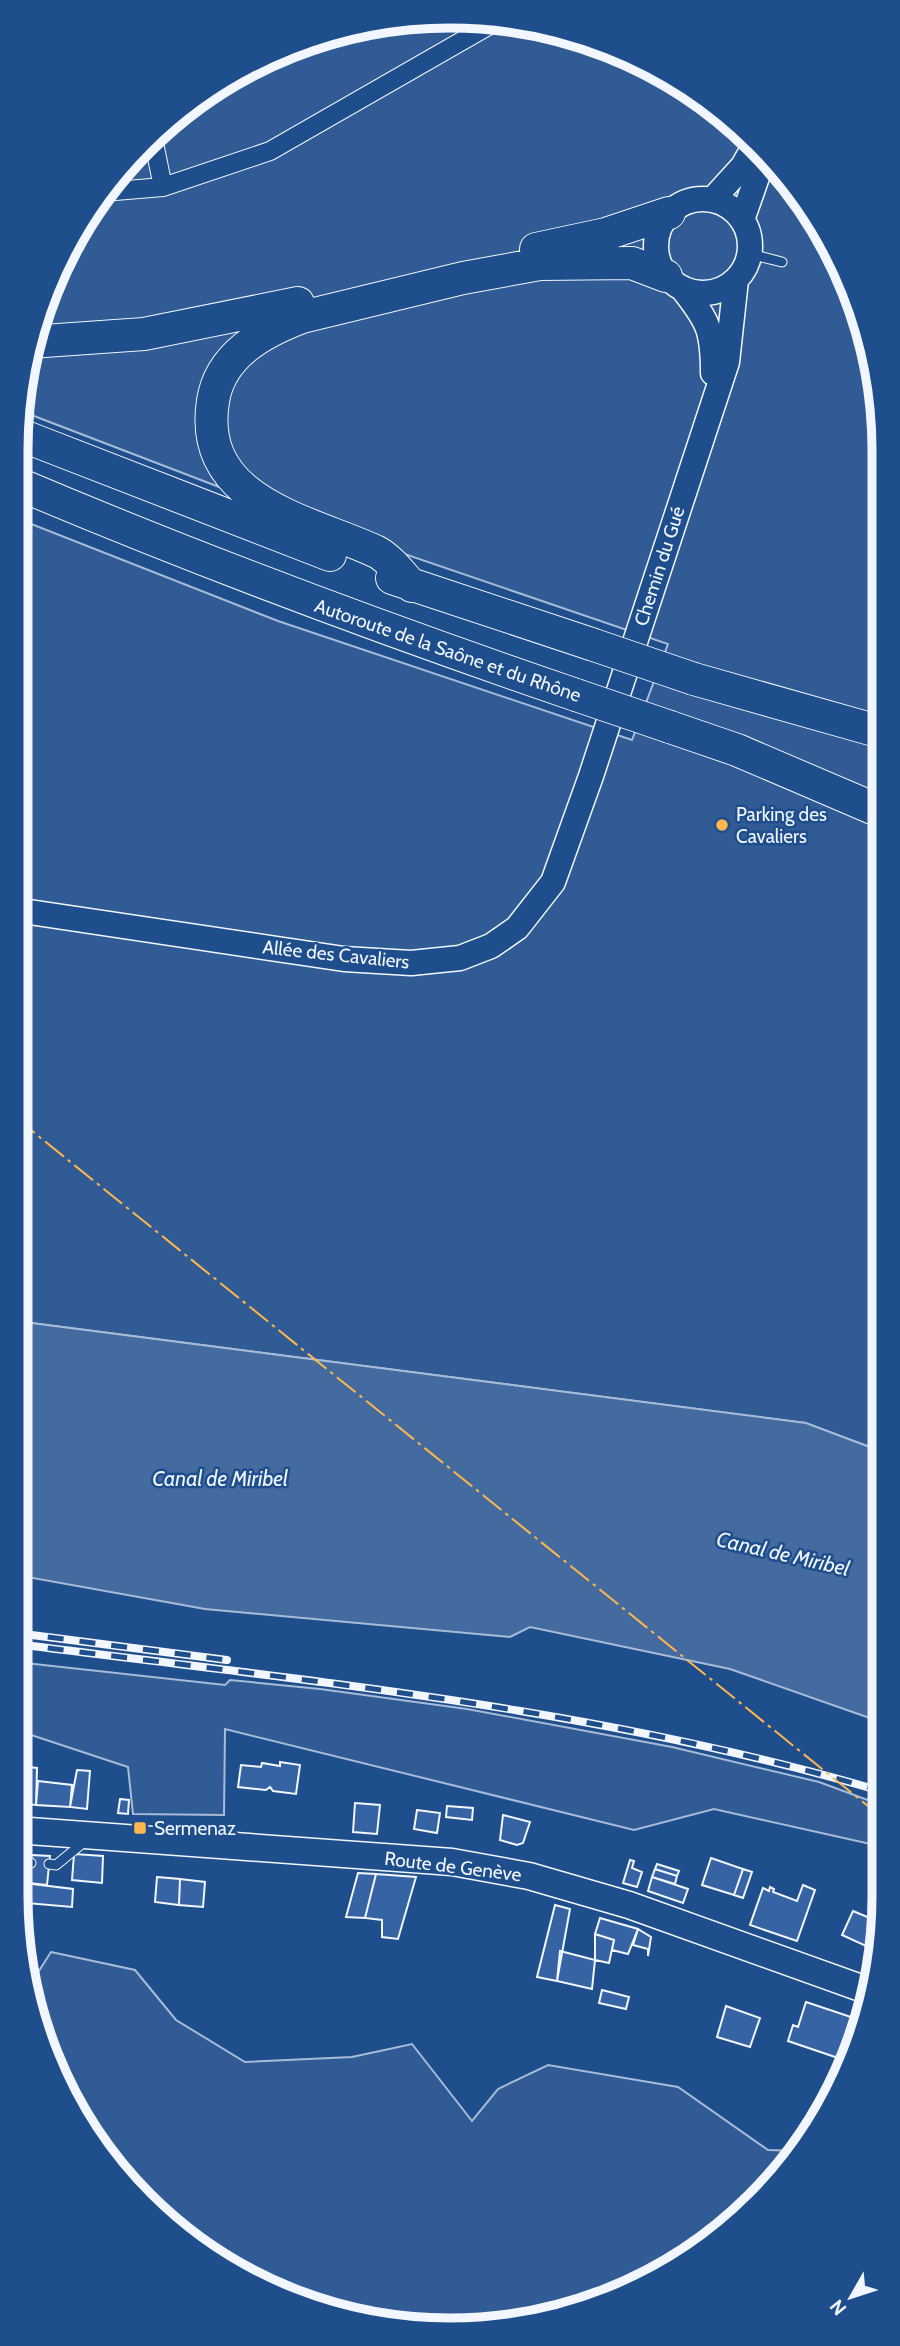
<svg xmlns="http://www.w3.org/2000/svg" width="900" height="2346" font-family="Cabin,sans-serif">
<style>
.built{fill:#305b95;stroke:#a8bbd7;stroke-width:2}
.water{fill:#446ba0;stroke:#a8bbd7;stroke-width:2}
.building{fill:#3563a3;stroke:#f2f6ff;stroke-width:2}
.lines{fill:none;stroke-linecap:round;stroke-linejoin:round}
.lane-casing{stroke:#f2f6ff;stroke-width:11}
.street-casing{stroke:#f2f6ff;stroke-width:20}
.secondary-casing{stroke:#f2f6ff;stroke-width:27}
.primary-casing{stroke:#f2f6ff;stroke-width:29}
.highway-casing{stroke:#f2f6ff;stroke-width:34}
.lane{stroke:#1f4e8c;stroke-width:9}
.street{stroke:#1f4e8c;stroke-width:18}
.secondary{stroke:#1f4e8c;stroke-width:24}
.primary{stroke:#1f4e8c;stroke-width:26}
.highway{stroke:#1f4e8c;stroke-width:32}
.rail-casing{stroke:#f2f6ff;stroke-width:8}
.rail{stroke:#1f4e8c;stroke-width:5;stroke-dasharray:16;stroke-linecap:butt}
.highway-bridge-casing{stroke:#f2f6ff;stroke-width:34;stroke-linecap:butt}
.highway-bridge{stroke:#1f4e8c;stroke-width:32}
.power{stroke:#ffb74d;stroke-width:2;stroke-dasharray:24 5 3.5 5;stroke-linecap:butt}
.poi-dot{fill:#ffb74d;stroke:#1f4e8c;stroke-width:2.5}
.labels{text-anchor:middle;stroke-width:5;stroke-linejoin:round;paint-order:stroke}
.street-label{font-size:19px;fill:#f2f6ff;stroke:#1f4e8c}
.poi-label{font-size:19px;fill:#f2f6ff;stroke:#1f4e8c;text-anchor:start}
.water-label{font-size:21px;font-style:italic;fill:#f2f6ff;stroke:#1f4e8c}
.rim{fill:none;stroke:#f2f6ff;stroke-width:9}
</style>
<rect width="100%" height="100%" fill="#1f4e8c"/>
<path class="built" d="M394,19L563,31L691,89L777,164L840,258L880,393L883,1452L805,1423L16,1321V518L278,621L632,740L668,644L305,520L21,411L31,337L106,185L233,74Z
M16,1662L225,1685L230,1680L320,1689L467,1709L672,1747L819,1782L884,1806V1847L714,1809L634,1830L225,1729L224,1815L133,1814L128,1767L16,1730Z
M51,1952L135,1970L176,2020L245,2062L352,2057L412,2044L472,2121L498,2089L548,2065L678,2087L768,2150L799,2151L795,2160L691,2257L535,2322L393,2326L231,2271L123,2182L39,2036L30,1985Z"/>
<path class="water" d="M16,1321L806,1423L883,1452L884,1723L730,1669L530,1627L510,1637L205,1609L16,1575Z"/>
<path class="building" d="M280,1762L300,1765L296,1794L273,1791L270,1787L266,1790L238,1787L241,1765L261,1767L262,1763L280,1766Z
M19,1766L37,1768L36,1805L16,1803Z
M77,1770L90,1771L87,1809L70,1807Z
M38,1781L72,1785L70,1807L36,1805Z
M120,1799L129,1800L128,1814L118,1813Z
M355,1803L380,1805L377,1834L353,1832Z
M447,1806L473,1808L472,1820L446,1817Z
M417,1810L440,1813L437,1833L414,1829Z
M503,1815L530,1822L523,1843L517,1845L500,1840Z
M74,1854L103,1856L102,1883L72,1880Z
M31,1855L50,1856L47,1885L29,1883Z
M711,1858L743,1869L734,1895L702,1885Z
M630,1860L634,1861L632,1868L642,1872L637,1887L623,1883Z
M657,1864L679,1871L677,1876L655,1869Z
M655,1869L677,1876L675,1884L652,1877Z
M743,1869L752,1872L743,1898L734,1895Z
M358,1873L376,1874L365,1918L346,1917Z
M376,1874L416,1877L398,1939L382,1937V1920L365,1918Z
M157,1877L180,1879L179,1905L155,1902Z
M652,1877L688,1889L683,1903L648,1891Z
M180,1879L205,1882L203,1907L179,1905Z
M16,1882L73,1889L72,1907L27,1903L26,1912L18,1911Z
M803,1885L815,1890L797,1941L750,1925L763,1888L769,1891L770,1887L774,1889L773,1892L797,1901Z
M555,1905L570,1909L557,1981L537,1977Z
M853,1911L877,1921L866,1946L842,1935Z
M600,1918L638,1929L628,1954L612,1950L614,1940L595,1934Z
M638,1929L651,1937L648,1956V1949L633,1945Z
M595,1934L614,1940L609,1963L595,1960Z
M560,1951L595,1960L592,1989L557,1981Z
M602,1990L629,1997L626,2009L599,2003Z
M806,2002L863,2021L844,2060L788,2041L793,2025L798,2027Z
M726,2006L760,2018L750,2047L717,2037Z"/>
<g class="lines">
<g class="lane-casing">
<path id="lane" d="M750,254L782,262
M16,1851L31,1863
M49,1864L56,1865L84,1842"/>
</g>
<g class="street-casing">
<path id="street" d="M154,143L163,187
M103,192L163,187L270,151L488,26"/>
</g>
<g class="secondary-casing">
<path id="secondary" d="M656 246a47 47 0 1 1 94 0a47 47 0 1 1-94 0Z
M712,200L743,166L755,145
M742,220L765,154
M682,288C709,322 713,331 713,373
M16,910L344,959L411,963L460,958L491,946L517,928L553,882L591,776L727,362L736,280"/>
</g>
<g class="primary-casing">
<path id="primary" d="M16,1830L452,1862L529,1876L629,1905L872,1992"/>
</g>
<g class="highway-casing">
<path id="highway" d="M536,249L606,234L669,213
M30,342L144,334L298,303
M18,434L330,555
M16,483C200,561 386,630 576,695
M392,578L591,644
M412,586C402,575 390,559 377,552C309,520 197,503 213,401C220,355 262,332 302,317L463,278L540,264L632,263L666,276
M694,679L881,732
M670,727L737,750L882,812"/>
</g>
<use href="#lane" class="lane"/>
<use href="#street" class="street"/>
<use href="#secondary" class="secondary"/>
<use href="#primary" class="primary"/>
<use href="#highway" class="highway"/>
<g class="rail-casing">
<path id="rail" d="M16,1633L227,1660
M16,1644C307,1681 601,1708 884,1792"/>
</g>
<use href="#rail" class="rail"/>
<g class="highway-bridge-casing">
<path id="highway-bridge" d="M591,644L694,679
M576,695L670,727"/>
</g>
<use href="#highway-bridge" class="highway-bridge"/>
<path class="power" d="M16,1118L884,1819"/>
</g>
<g class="poi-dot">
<circle cx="722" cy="825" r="7"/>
<rect x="133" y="1821" width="14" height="14" rx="3.5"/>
</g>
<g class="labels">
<g class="street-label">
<text transform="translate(659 566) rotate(-72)" y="7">Chemin du Gué</text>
<text transform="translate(448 650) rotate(19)" y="7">Autoroute de la Saône et du Rhône</text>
<text transform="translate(336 954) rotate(6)" y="7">Allée des Cavaliers</text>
<text transform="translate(453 1866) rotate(7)" y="7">Route de Genève</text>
</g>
<g class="poi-label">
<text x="736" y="821">Parking des<tspan x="736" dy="22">Cavaliers</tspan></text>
<text x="154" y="1835">Sermenaz</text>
</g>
<g class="water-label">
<text x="220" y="1486">Canal de Miribel</text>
<text transform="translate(783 1554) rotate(13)" y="7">Canal de Miribel</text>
</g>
</g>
<path d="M0 0H900V2346H0ZM450 28H450A422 422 0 0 1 872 450V1896A422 422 0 0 1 450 2318H450A422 422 0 0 1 28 1896V450A422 422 0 0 1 450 28Z" fill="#1f4e8c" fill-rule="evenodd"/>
<path class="rim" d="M450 28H450A422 422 0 0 1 872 450V1896A422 422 0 0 1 450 2318H450A422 422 0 0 1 28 1896V450A422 422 0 0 1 450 28Z"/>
<g transform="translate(851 2297) rotate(231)" stroke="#1f4e8c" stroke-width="5" paint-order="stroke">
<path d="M0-5L12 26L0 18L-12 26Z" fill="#f2f6ff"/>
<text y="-10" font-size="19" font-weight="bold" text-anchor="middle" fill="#f2f6ff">N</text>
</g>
</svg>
